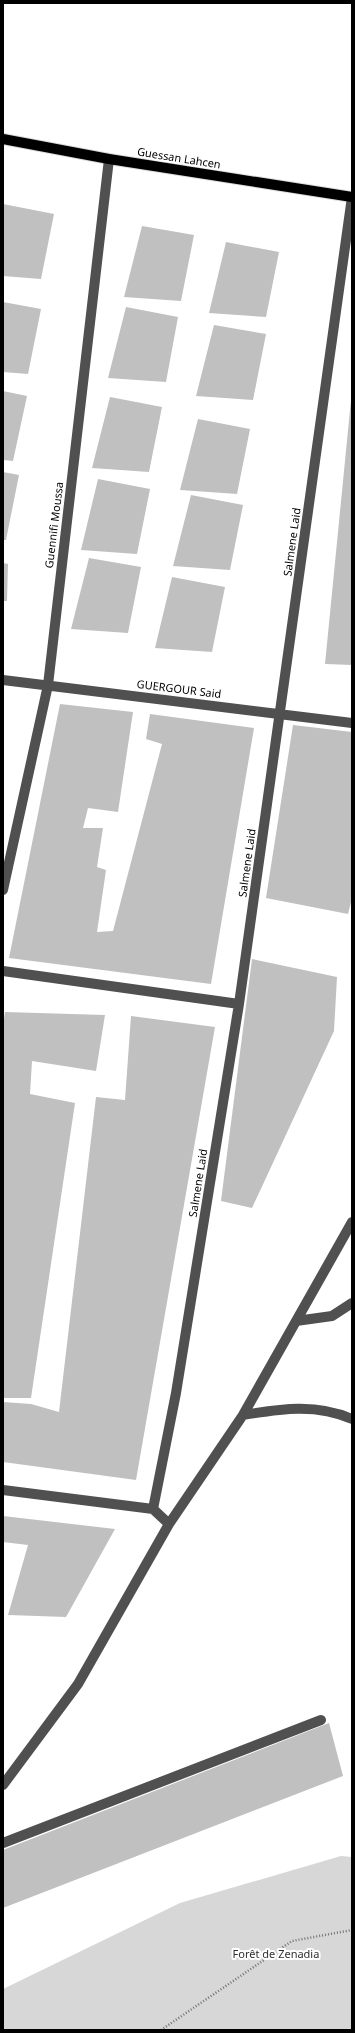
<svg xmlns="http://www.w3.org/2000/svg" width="355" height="2033" font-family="'Noto Sans',sans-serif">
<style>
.green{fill:#d7d7d7}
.building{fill:#c0c0c0}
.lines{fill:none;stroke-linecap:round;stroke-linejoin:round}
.major-casing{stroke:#dbdbdb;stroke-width:12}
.path{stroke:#727272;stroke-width:2.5;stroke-dasharray:1 2;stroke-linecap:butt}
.minor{stroke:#505050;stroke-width:10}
.major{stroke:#000;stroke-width:10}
.labels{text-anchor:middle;stroke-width:4;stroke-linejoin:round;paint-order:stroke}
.street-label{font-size:11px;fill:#000;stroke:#fff}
.park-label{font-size:11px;fill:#2e2e2e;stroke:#fff}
</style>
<rect width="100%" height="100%" fill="#fff"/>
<path class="green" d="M341,1856L352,1857V2030H3V1989L180,1903Z"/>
<path class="building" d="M3,204L54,214L41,279L3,276Z
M142,226L194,235L181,301L124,297Z
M226,242L279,252L266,317L209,313Z
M3,302L41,309L28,374L3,372Z
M126,307L178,317L166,382L108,378Z
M214,325L266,334L253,400L196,396Z
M3,391L27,396L13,461L3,460Z
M110,397L162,407L149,472L92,468Z
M351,400H352V665L325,664Z
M198,419L250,429L237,494L180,490Z
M3,472L19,475L6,540H3Z
M98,479L150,489L137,554L81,550Z
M191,495L243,505L230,570L173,566Z
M89,558L141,567L128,633L71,629Z
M3,563L8,564L7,601H3Z
M172,577L225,587L212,652L155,648Z
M60,704L133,712L118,812L88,808L83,828H103L97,867L106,870L97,932L113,931L162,744L146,739L150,714L254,728L211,984L9,958Z
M293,725L352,732V898L348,914L266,898Z
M252,959L337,977L334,1031L252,1208L221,1201Z
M5,1012L105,1015L96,1071L32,1061L30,1094L75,1103L31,1398H3V1026Z
M131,1016L215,1027L136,1480L3,1462V1402L31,1404L59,1412L96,1097L125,1100Z
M3,1516L115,1529L66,1617L8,1615L28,1545L3,1542Z
M329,1723L343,1776L3,1908V1850Z"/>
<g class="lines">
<g class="major-casing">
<path id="major" d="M3,139L109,159L352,197"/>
</g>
<path class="path" d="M161,2030L292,1941L352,1930"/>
<path class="minor" d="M3,680L352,723
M3,890L48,685L109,159
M3,971L239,1004
M296,1321L332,1316L352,1303
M243,1415C280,1409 316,1403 352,1419
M3,1490L153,1509
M153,1509L176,1393L239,1004L352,197
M153,1509L169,1524
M3,1785L78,1684L169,1524L243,1415L352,1222
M3,1843L321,1720"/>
<use href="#major" class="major"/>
</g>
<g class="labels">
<g class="street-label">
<text transform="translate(179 158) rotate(9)" y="4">Guessan Lahcen</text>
<text transform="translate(54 525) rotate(-83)" y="4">Guennifi Moussa</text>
<text transform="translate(292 542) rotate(-82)" y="4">Salmene Laid</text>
<text transform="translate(179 689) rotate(7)" y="4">GUERGOUR Said</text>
<text transform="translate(247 863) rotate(-82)" y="4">Salmene Laid</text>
<text transform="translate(198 1183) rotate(-81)" y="4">Salmene Laid</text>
</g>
<g class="park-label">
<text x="276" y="1958">Forêt de Zenadia</text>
</g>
</g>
<rect width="355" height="2033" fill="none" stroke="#000000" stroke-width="8"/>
</svg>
